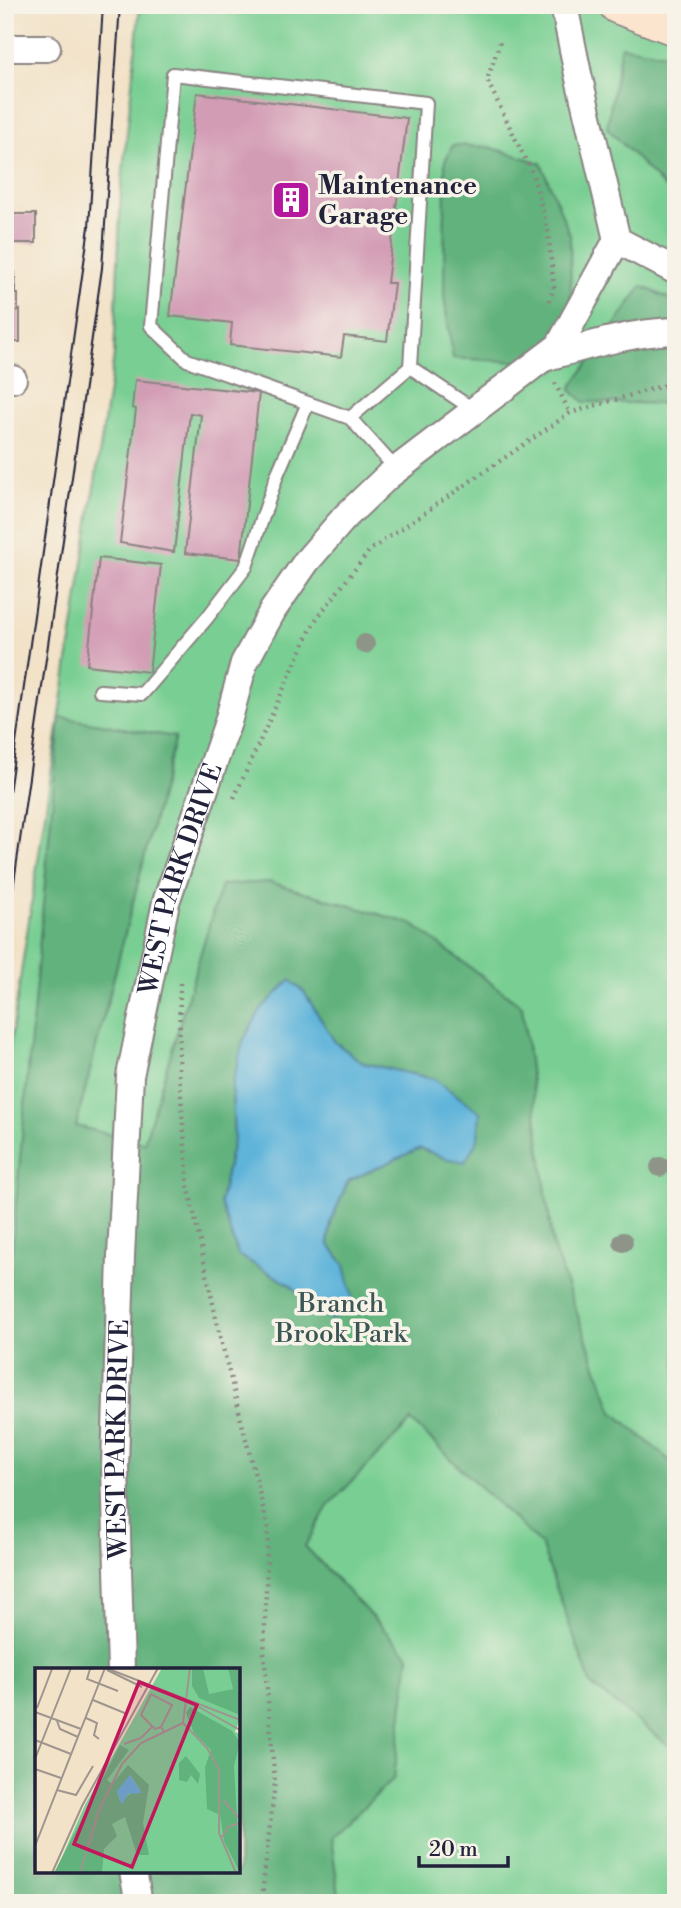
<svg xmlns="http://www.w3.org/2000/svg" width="681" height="1908" font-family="'Libre Bodoni',serif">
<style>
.green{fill:#79cf93;stroke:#4e7867;stroke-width:2;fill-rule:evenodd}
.forest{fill:#62b27d;stroke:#426a5c;stroke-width:2;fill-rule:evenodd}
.water{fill:#5eb4da;stroke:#406b8a;stroke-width:2}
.building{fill:#d39cb5}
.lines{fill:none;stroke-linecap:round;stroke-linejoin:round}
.service-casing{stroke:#8a8281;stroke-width:16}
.minor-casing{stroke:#8a8281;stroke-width:30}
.secondary-casing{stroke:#8a8281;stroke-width:40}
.path{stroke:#8a8281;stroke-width:4.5;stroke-dasharray:2 5;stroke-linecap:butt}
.service{stroke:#fff;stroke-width:12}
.minor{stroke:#fff;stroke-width:26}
.secondary{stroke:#fbe5cf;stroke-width:37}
.tram{stroke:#22223b;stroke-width:2}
.tree{fill:#8e9588}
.labels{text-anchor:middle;stroke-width:7;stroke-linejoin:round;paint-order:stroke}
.poi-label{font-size:26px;font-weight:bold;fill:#22223b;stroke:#f7f3e8;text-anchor:start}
.street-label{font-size:26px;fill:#22223b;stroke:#f7f3e8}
.park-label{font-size:26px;fill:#3c5655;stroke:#f7f3e8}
.inset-road{fill:none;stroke:#9f958f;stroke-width:2}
.view{fill:#c2185b;fill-opacity:0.15;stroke:#c2185b;stroke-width:3.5}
.inset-edge{fill:none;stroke:#22223b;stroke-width:3.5}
</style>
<rect width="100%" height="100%" fill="#f7f3e8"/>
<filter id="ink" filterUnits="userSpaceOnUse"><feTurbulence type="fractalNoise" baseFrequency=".0143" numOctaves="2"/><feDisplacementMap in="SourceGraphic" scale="14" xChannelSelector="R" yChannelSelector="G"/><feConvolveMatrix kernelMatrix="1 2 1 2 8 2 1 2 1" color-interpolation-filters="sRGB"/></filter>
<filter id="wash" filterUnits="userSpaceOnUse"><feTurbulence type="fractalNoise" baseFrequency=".00686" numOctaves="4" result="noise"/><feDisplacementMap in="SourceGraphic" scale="28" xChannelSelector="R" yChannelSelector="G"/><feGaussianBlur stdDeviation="1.57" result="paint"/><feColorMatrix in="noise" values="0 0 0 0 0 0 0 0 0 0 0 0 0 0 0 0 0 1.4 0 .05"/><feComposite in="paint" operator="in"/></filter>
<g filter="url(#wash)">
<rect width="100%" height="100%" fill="#f2e2c7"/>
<path class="green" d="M140,5H676V1903H5V1079L114,356L121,191ZM37,1670H238V1871H37Z"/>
<path class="forest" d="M621,46L676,56V199L607,128Z
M453,145L489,147L541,163L570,235L571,309L554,339L520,362L453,358L444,296L445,161Z
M642,286L676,302V404L584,402L570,389Z
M60,717L175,737L76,1126L144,1143L221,885L270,882L412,924L522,1006L553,1247L613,1412L669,1460L676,1469V1751L591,1685L541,1545L411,1421L328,1506L305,1546L409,1656L394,1778L331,1838L340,1903H5V1325ZM319,1019L335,1042L363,1063L434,1079L444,1158L420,1148L348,1180L331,1222L328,1243L345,1265L331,1319L289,1284L238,1255L220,1202L234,1137L232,1086ZM37,1670H238V1871H37Z"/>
<path class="water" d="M290,980L304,992L335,1042L363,1063L434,1079L480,1112L478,1139L465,1162L444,1158L420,1148L348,1181L331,1222L328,1243L345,1265L355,1310L330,1319L289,1284L238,1255L220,1202L234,1137L232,1086L243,1041L261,1009Z"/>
<g id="blocks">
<path class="building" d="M197,93L407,118L387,283H394L387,341L344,336L341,357L230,345L232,323L170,316Z
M8,214H36V243H9Z
M5,272H15V294H18V311L20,310V342H5Z
M135,380L259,393L241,559L185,553L201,415L190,413L174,552L120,543L136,409L132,408Z
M99,558L161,565L149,672L87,665Z"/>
</g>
</g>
<g filter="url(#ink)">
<use href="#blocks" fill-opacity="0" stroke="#8a8281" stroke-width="2"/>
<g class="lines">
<g class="service-casing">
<path id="service" d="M410,367L350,418L187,360L151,326L173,74L426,103L410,367L474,410
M350,418L396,469
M100,691L142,694L207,618L246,567L277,475L308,403"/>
</g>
<g class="minor-casing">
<g id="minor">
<path d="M564,5L578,74L617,240L676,271"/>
<path d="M5,48H47"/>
<path d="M544,358C587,346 631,332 676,331"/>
<path d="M5,379H13"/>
<path id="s1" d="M121,1670L115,1467L121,1256L130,1076L166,902L228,722L244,663L273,610L306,562L345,517L388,476L559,346L617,240"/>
<path d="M133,1871L139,1903"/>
</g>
</g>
<g class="secondary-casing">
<path id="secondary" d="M618,5L676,27"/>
</g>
<path class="path" d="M500,42L487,80L533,175L548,231L554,288L549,301
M555,383L570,413
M234,798L314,622L370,550L570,413L676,382
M180,983L179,1072L188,1185L219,1332L268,1527L264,1654L275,1783L261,1903"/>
<use href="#service" class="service"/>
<use href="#minor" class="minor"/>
<use href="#secondary" class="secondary"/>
<path class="tram" d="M5,821L89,227L103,5
M5,945L102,268L120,5"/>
</g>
<g class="tree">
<circle cx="365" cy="644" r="10"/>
<circle cx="660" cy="1167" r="10"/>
<circle cx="623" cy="1242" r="10"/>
</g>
</g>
<defs>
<g id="building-square" transform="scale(2.0125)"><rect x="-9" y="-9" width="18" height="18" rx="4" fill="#b5179e" stroke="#f7f3e8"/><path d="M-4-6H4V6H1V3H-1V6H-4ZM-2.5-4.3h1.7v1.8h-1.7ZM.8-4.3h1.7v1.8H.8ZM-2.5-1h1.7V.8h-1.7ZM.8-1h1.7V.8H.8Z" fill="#fff"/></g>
</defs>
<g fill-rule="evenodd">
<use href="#building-square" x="291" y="200"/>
</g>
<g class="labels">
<g class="poi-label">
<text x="318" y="194">Maintenance<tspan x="318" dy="30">Garage</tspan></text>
</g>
<g class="street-label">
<text dy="9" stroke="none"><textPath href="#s1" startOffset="798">WEST PARK DRIVE</textPath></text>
<text dy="9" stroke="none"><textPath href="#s1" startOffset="231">WEST PARK DRIVE</textPath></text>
</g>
<g class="park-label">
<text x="341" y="1312">Branch<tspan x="341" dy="30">Brook Park</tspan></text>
</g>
</g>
<g transform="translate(35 1668)">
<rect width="205" height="205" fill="#f2e2c7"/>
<path d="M127,0H205V51L200,64L205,66V205H20L50,137Z" fill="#79cf93"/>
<path d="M157,0H168L174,26L198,21L193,0H205V47L164,30L157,18ZM155,39L197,63L205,74L199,98L205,205L189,173L185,147L172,141L170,99L176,82L159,65L151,45ZM85,77L94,82L72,112L77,116L93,97L114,117L108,155L114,187H102L90,149L77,156L82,168L69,181L67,205H19ZM96,108L104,120L85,133L82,123ZM151,88L165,106L163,116L156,107L152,114L144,112V95Z" fill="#62b27d" fill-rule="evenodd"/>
<path d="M95,107L107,125L93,126L87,137L82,123Z" fill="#5eb4da"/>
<path class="inset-road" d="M60,0L55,1L52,11L83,23M71,0L205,52M155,0L148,55L172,80L184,101V165L201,205M72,2L107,19M58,32L92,46M155,34L205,62M2,40L17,1M0,44L46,61M51,50L62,55L59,67L64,71M22,53L25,61L43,69M126,59L120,61L106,47L116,26L137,37L126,59L130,65M0,72L36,86M89,76L106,70L117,59M0,91L36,0M0,101L26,110M22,122L41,127L58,98M188,132L205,151M187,169L193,159L205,155M0,178L70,0M17,205L47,138L123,0M45,205L64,142L87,96L106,75L148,55"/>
<path class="view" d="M104,14L162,37L97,199L39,176Z"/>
<rect width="205" height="205" class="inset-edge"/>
</g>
<rect width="681" height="1908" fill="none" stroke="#f7f3e8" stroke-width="28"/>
<path d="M419 1856v10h89v-10" fill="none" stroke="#22223b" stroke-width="3.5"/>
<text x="429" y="1856" font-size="21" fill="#22223b" stroke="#f7f3e8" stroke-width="5" paint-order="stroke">20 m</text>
</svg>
